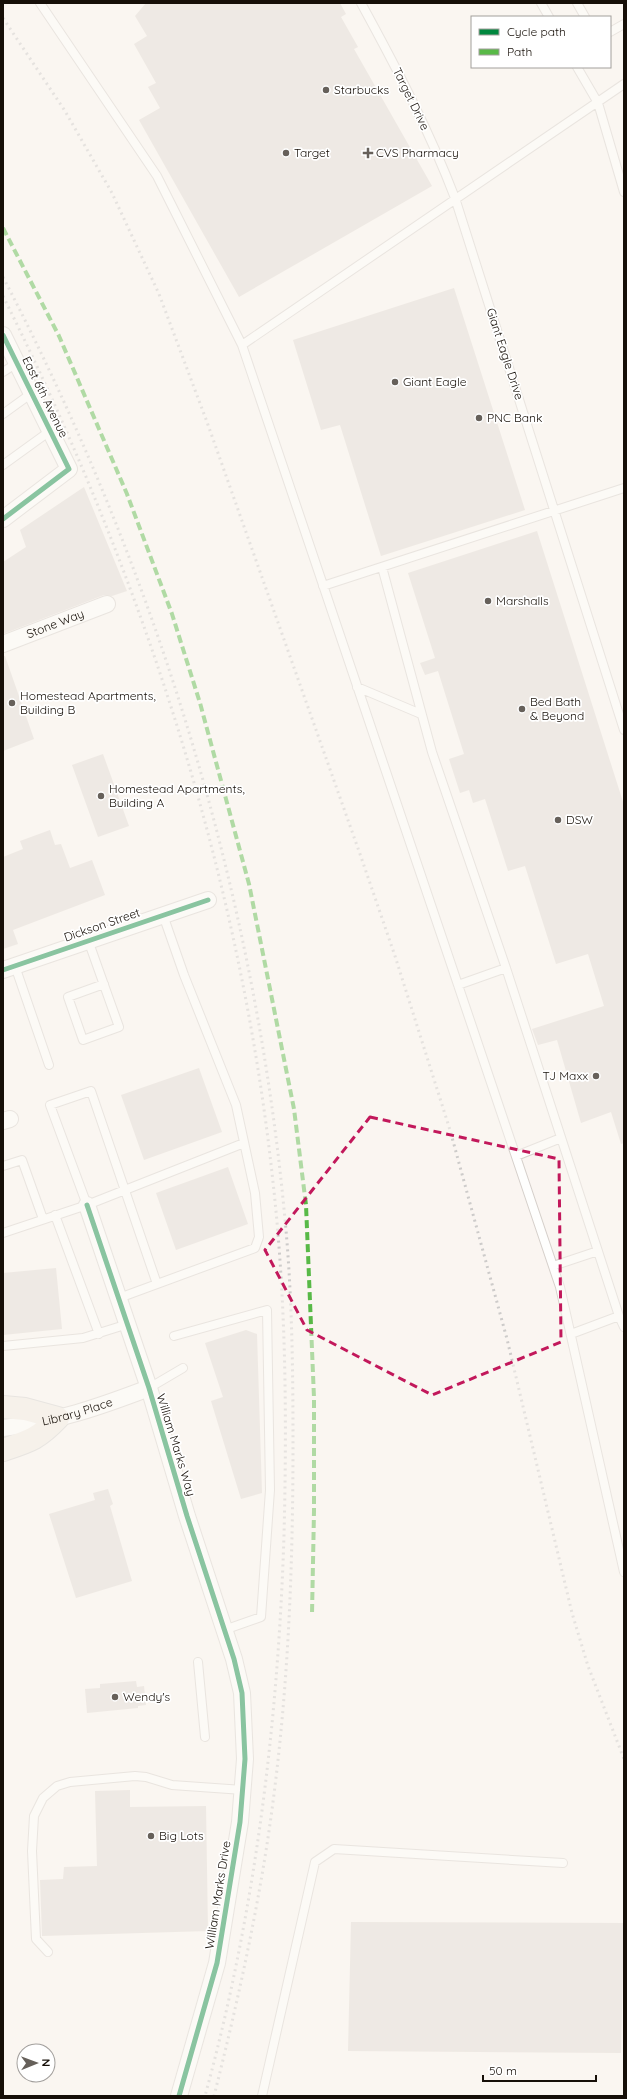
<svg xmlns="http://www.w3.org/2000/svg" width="627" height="2099" font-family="Quicksand,sans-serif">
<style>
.building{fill:#e1dad4}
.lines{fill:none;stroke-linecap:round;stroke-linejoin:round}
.lane-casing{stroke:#d6d0cb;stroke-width:10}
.street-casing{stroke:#d6d0cb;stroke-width:18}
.primary-casing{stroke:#d3d0ce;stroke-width:24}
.lane{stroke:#fefefd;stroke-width:8}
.street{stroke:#fefefd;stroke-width:16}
.primary{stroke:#f1ece3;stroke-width:22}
.rail{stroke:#cdcbca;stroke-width:3;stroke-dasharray:2 4;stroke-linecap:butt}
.quiet{stroke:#58b947;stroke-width:4;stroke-dasharray:8 4;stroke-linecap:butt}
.cycleway-casing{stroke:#fff;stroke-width:8}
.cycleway{stroke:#00873e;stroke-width:5}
.marked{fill:none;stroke:#c2185b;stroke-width:3;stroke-dasharray:8 5;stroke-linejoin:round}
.poi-dot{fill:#66605a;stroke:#fff;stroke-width:1.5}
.labels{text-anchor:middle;stroke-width:3.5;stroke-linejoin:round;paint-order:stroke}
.poi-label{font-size:12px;fill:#160f08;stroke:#fff;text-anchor:start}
.street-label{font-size:12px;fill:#160f08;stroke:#fff}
</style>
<rect width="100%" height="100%" fill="#faf5f1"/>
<path class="building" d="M146,3H340L346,14L341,17L358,47L354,49L432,186L239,297L139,120L160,108L148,87L156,83L134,44L147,36L135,16Z
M454,288L525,510L381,556L340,425L321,430L293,340Z
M84,487L127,591L112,596L104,595L3,634V562L26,547L20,530Z
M537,531L624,805V1143L621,1144L611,1112L581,1123L557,1040L538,1045L532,1029L604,1006L588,954L556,964L525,866L508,871L485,799L473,803L469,790L460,793L449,759L464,754L438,671L425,675L420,663L435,658L408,573Z
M3,656H5L34,739L3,751Z
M103,754L129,826L98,837L72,765Z
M50,830L55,845L61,844L70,868L92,860L105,895L13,930L18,944L3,949V857L23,849L20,841Z
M199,1068L222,1132L144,1160L121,1095Z
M228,1167L248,1224L176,1250L156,1193Z
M56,1268L62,1329L3,1335V1273Z
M246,1330L257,1334L262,1493L241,1499L211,1401L223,1397L205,1343Z
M108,1489L113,1504L110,1506L132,1581L76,1598L49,1514L95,1500L93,1493Z
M136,1681L137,1687L144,1686L146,1705L138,1706V1708L87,1713L85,1689L100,1688V1684Z
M130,1790V1807L206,1806L208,1931L42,1936L40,1880L63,1879L64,1867L97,1866L95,1791Z
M351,1922L624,1923L621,2053L348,2051Z"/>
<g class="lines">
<g class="lane-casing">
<path id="lane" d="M40,3L157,176L242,345L560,1287L624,1572
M361,3C396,67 429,130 455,198L624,730
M541,3L549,17
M577,3L585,17
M610,32L624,24
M577,67L598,103L624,192
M242,345L624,84
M3,372L17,363
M3,414L32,393
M3,465L50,431
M382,567L432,752L506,968L619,1316
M323,586L624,488
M357,687L421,714
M88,940L119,1027L83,1040L68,997L104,984
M15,966L49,1065
M458,985L506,968
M516,1156L561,1138
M3,1166L22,1160L43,1219
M87,1205L50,1105L91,1091L157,1284
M55,1215L99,1334
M3,1233L87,1205L244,1143
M553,1266L598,1251
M119,1298L255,1248L259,1237L255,1193L236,1105L184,975L163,915
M571,1334L619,1316L624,1327
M174,1336L267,1310L270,1490L261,1617L224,1630
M3,1346L83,1338L128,1324
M149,1388L183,1368
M198,1662L205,1737
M48,1952L36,1939L32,1851L34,1816L43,1798L57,1786L70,1782L135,1776L146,1777L172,1785L243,1790
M262,2096L315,1862L334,1849L563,1863"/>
</g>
<g class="street-casing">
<g id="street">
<path d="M3,335L69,469L3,519"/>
<path id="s1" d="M3,644L107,604"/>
<path d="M3,970L208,900"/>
<path d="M3,1121L10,1119"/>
<path d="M87,1205L149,1388L187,1516L234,1659L242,1693L245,1759L240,1822L217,1963L179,2096"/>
<path id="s2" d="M3,1428C56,1422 99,1407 149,1388"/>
</g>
</g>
<g class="primary-casing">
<path id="primary" d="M3,1407L25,1409L58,1418C38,1439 30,1441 3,1450"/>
</g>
<use href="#lane" class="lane"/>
<use href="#street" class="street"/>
<use href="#primary" class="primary"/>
<path class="rail" d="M3,18L65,111L112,193L159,294L207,422L360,854L395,956L450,1130L507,1339L572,1613L588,1666L624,1759
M3,277C153,565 253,885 284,1209C292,1287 293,1366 293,1444C293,1582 287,1720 265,1857C252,1937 234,2017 214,2096
M3,296C141,573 240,873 273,1182C286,1299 287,1418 284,1535C278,1725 255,1913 205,2096"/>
<path class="quiet" d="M3,228L59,336L127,494L172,614L200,703L249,884L294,1109L306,1205L314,1398V1511L312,1614"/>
<g class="cycleway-casing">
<path id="cycleway" d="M3,335L69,469L3,519
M3,970L208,900
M87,1205L149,1388L187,1516L234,1659L242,1693L245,1759L240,1822L217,1963L179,2096"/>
</g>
<use href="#cycleway" class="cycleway"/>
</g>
<path d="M0 0H627V2099H0ZM370,1117L559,1159L561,1342L432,1395L307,1330L265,1250Z" fill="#faf5f1" fill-opacity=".55" fill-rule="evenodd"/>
<path class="marked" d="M370,1117L559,1159L561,1342L432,1395L307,1330L265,1250Z"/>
<g class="poi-dot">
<circle cx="326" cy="90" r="4"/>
<circle cx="286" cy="153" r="4"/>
<path d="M366 147h4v4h4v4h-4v4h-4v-4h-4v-4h4z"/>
<circle cx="395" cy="382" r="4"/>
<circle cx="479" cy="418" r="4"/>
<circle cx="488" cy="601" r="4"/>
<circle cx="12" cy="703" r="4"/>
<circle cx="522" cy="709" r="4"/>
<circle cx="101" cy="796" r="4"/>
<circle cx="558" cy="820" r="4"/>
<circle cx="596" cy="1076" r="4"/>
<circle cx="115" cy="1697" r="4"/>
<circle cx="151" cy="1836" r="4"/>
</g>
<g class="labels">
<g class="poi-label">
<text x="334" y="94">Starbucks</text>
<text x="294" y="157">Target</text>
<text x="376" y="157">CVS Pharmacy</text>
<text x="403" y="386">Giant Eagle</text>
<text x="487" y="422">PNC Bank</text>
<text x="496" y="605">Marshalls</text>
<text x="20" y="700">Homestead Apartments,<tspan x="20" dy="14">Building B</tspan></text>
<text x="530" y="706">Bed Bath<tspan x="530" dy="14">&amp; Beyond</tspan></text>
<text x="109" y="793">Homestead Apartments,<tspan x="109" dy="14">Building A</tspan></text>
<text x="566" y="824">DSW</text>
<text x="588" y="1080" text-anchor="end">TJ Maxx</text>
<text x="123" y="1701">Wendy's</text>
<text x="159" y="1840">Big Lots</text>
</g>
<g class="street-label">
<text transform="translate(411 99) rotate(64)" y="4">Target Drive</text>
<text transform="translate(505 354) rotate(72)" y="4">Giant Eagle Drive</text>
<text transform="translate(45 397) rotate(64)" y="4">East 6th Avenue</text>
<text dy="4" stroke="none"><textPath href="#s1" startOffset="56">Stone Way</textPath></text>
<text transform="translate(102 925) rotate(-19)" y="4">Dickson Street</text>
<text dy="4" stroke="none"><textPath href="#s2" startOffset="76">Library Place</textPath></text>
<text transform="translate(176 1445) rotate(73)" y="4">William Marks Way</text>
<text transform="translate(218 1895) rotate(-81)" y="4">William Marks Drive</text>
</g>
</g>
<rect width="627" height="2099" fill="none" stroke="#160f08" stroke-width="8"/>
<rect x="471" y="16" width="140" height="52" fill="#ffffff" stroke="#a29f9c"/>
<rect x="479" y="29" width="20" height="6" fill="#00873e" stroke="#a29f9c"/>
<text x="507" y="36" font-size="12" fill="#160f08">Cycle path</text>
<rect x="479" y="49" width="20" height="6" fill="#58b947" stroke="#a29f9c"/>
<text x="507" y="56" font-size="12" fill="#160f08">Path</text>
<g transform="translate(36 2063) rotate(89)"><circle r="19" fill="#ffffff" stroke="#a29f9c"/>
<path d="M0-3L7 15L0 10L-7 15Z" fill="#66605a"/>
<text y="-6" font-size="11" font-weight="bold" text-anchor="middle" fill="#160f08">N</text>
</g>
<path d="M483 2075v6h113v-6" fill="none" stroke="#160f08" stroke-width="2"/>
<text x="489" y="2075" font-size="12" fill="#160f08" stroke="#ffffff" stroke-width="3" paint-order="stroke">50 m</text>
</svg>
